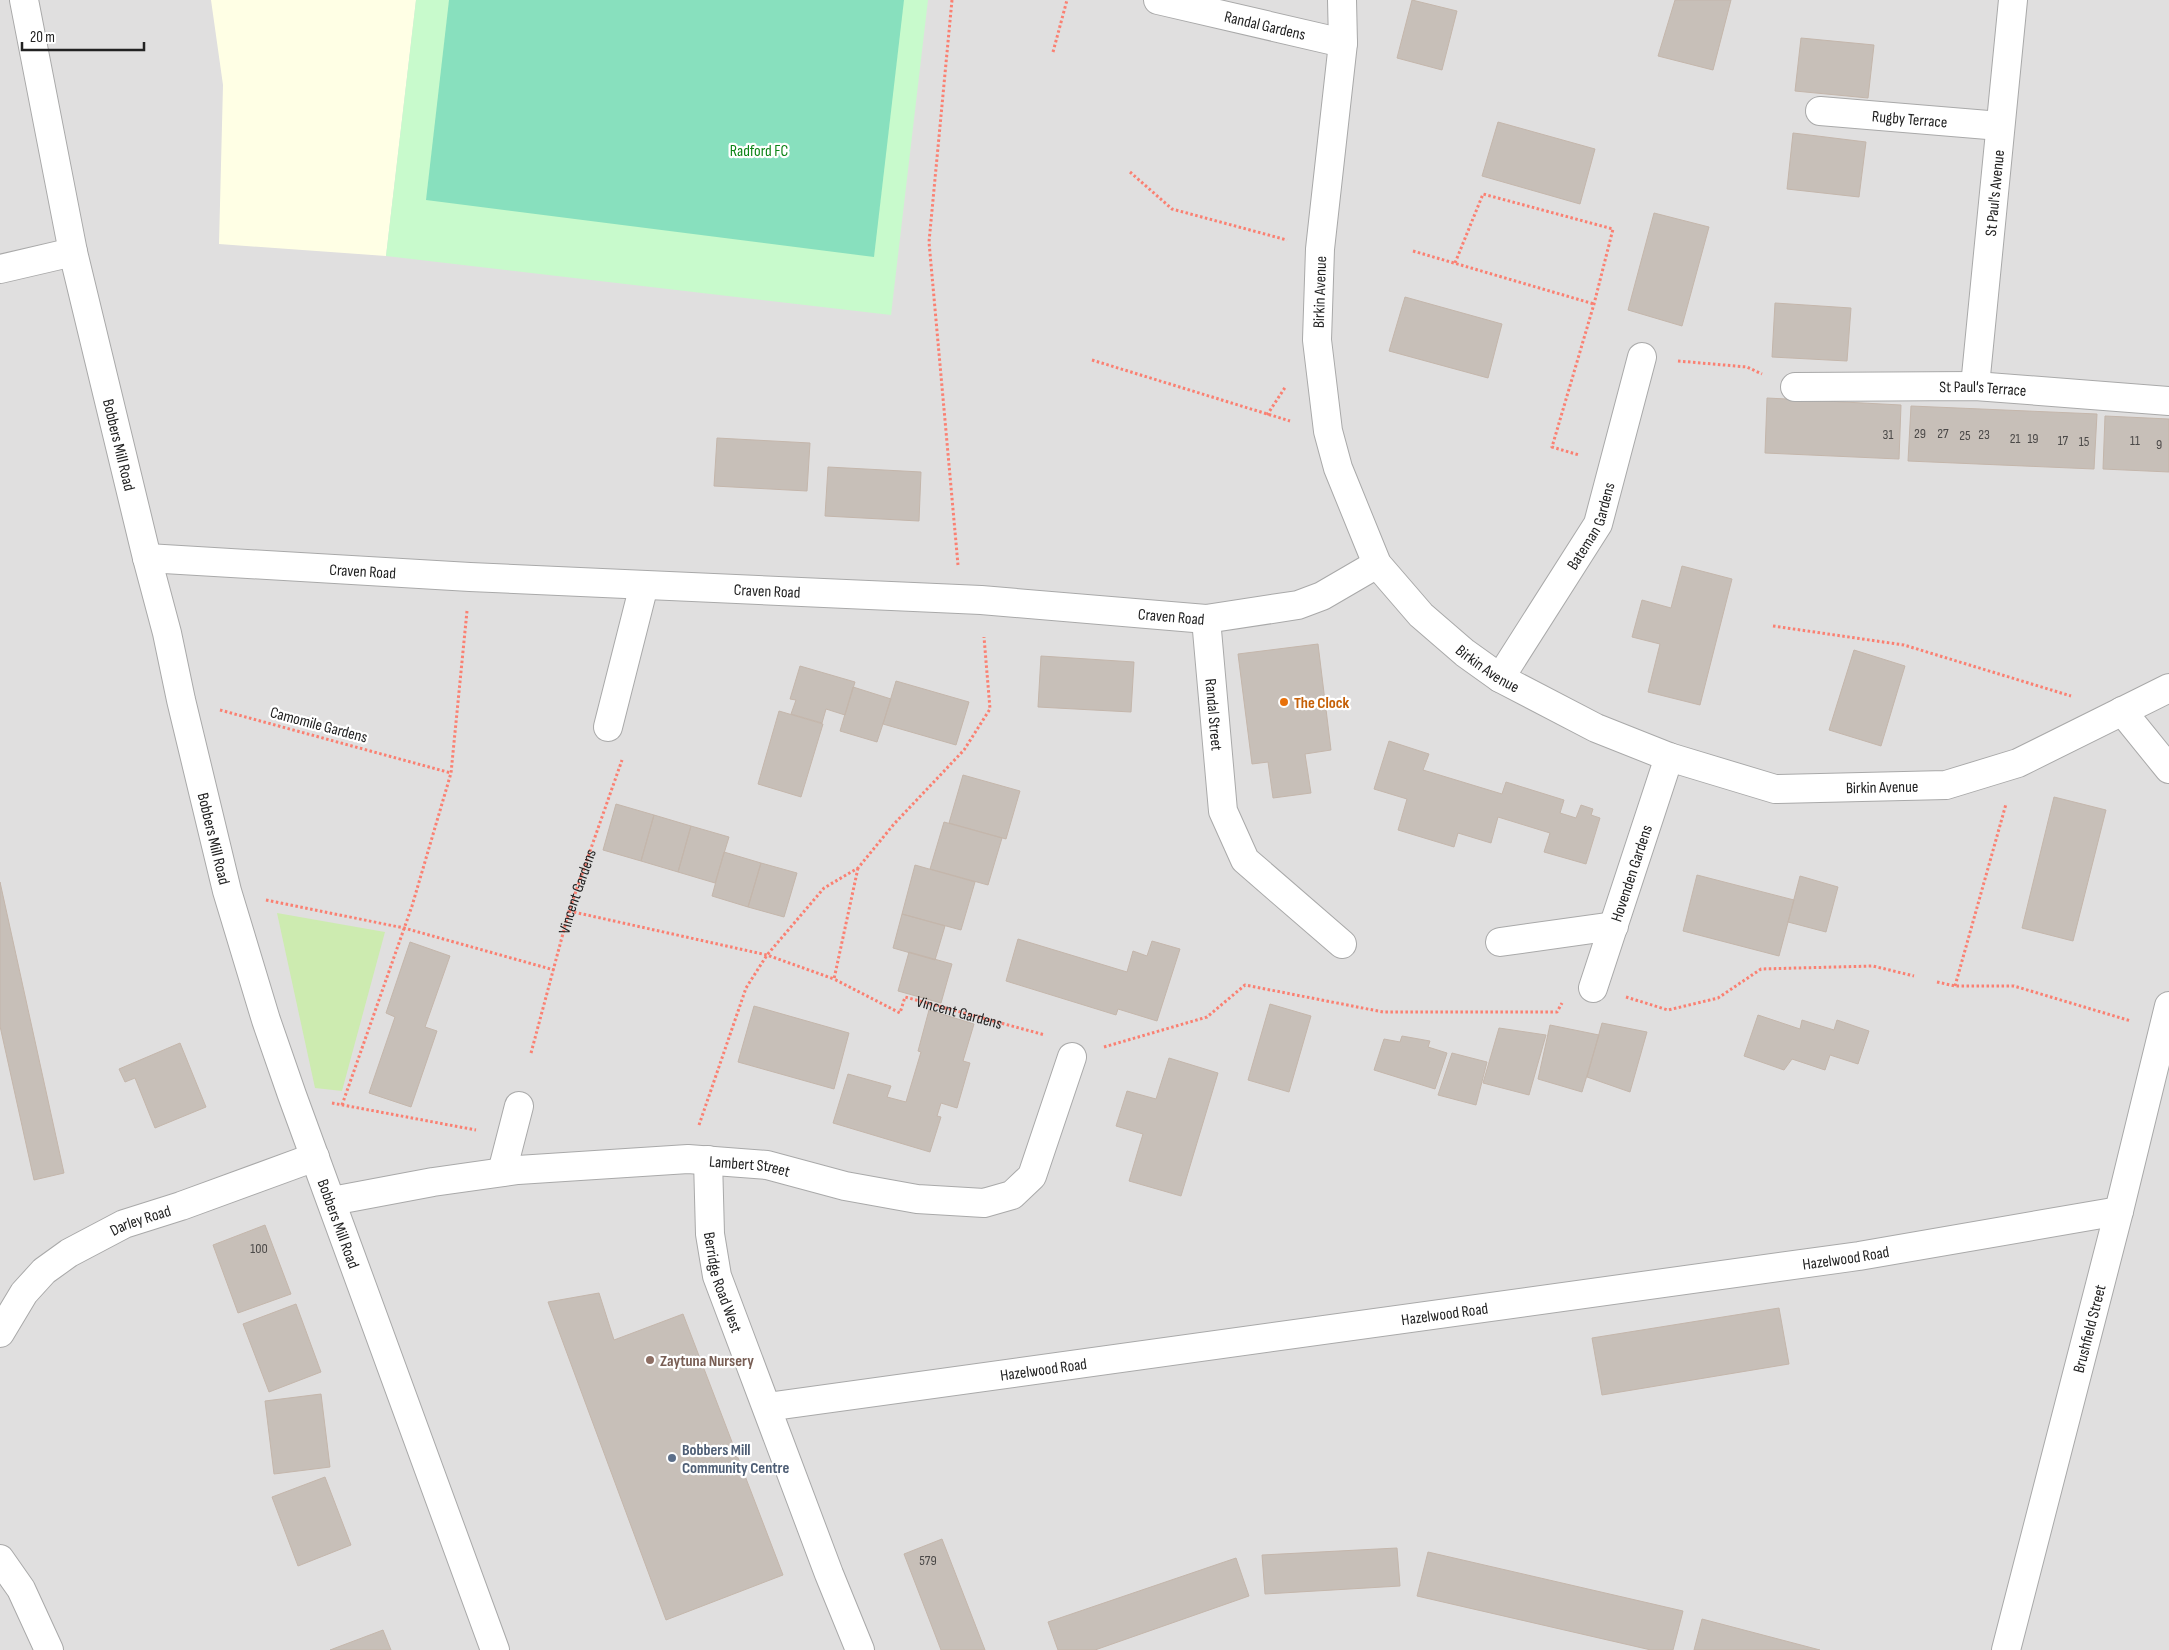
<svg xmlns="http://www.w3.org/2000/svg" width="2169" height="1650" font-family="'Sofia Sans Condensed',sans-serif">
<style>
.residential{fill:#e0dfdf}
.education{fill:#ffffe5}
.grass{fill:#cdebb0}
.park{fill:#c8facc}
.pitch{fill:#88e0be}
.building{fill:#c7bfb8;stroke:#c4b6ab}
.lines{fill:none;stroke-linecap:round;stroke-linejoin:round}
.minor-casing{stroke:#a9a9a9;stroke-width:30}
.path{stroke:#fa8072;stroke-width:3;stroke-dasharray:2.5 2.5;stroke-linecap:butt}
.minor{stroke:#fff;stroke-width:28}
.food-dot{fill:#e8710a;stroke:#fff;stroke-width:2}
.education-dot{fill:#8d6e63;stroke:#fff;stroke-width:2}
.service-dot{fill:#5c6f8a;stroke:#fff;stroke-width:2}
.labels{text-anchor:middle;stroke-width:4.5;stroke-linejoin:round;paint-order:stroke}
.number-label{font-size:14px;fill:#4b4948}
.street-label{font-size:16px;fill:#222;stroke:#fff}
.park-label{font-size:16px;fill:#0c8416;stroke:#fff}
.food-label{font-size:16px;font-weight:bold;fill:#c56008;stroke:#fff;text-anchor:start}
.education-label{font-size:16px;font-weight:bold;fill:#785e54;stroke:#fff;text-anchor:start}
.service-label{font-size:16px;font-weight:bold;fill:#4e5e75;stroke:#fff;text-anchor:start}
</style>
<rect width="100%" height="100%" fill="#f2efe9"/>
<path class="residential" d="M0,0H2169V1650H0Z"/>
<path class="education" d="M211,0H416L386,256L219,244L223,85Z"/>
<path class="grass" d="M277,913L385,932L342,1091L315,1088Z"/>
<path class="park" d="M416,0H928L891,315L386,256Z"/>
<path class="pitch" d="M449,0H904L874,257L426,200Z"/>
<path class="building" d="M1412,0L1457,11L1442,70L1397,58Z
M1675,0H1731L1713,70L1658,56Z
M1801,38L1874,45L1868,98L1795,91Z
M1498,122L1595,149L1580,204L1482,176Z
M1793,133L1866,142L1859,197L1787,189Z
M1654,213L1709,227L1682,326L1628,310Z
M1405,297L1502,324L1488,378L1389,351Z
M1775,303L1851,308L1847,361L1772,357Z
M1767,398L1901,405L1899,459L1765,453Z
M1911,406L2097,414L2094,469L1908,461Z
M2105,416L2169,419V472L2103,469Z
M717,438L810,443L807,491L714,486Z
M828,467L921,472L919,521L825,516Z
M1682,566L1732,579L1700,705L1648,692L1660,644L1632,637L1642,600L1671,608Z
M1318,644L1331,750L1305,754L1311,793L1273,798L1268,762L1252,764L1238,654Z
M1854,650L1905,666L1881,746L1829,730Z
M1041,656L1134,662L1131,712L1038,707Z
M800,666L855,682L845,715L826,709L822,723L791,714L796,700L790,699Z
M896,681L969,702L956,745L883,724Z
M853,687L891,699L877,742L840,731Z
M779,711L823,724L801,797L758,784Z
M1389,741L1429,754L1423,770L1502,794L1506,782L1564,800L1560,813L1576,818L1581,805L1593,809L1591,815L1600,818L1586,864L1544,852L1550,833L1498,817L1491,843L1458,833L1454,847L1398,830L1407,799L1374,789Z
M963,775L1020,791L1006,839L949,823Z
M2054,797L2106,810L2073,941L2022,928Z
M616,804L654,815L641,861L603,850Z
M654,815L691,826L678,872L641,861Z
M944,822L1002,838L988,885L930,869Z
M691,826L729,837L715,883L678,872Z
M724,852L761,863L748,907L712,896Z
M761,863L797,873L784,917L748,907Z
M915,865L975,882L961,930L902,914Z
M1697,875L1794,900L1779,956L1683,931Z
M1800,876L1838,887L1826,932L1788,922Z
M0,882L64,1173L34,1180L0,1026Z
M902,914L945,926L935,960L893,948Z
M1018,939L1127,972L1133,951L1147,956L1152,941L1180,949L1157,1021L1118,1009L1116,1015L1006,981Z
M410,942L450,956L425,1027L437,1031L411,1107L369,1093L395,1017L386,1013Z
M909,952L952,964L941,1003L898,991Z
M1270,1004L1311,1016L1289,1092L1248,1080Z
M754,1006L849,1033L834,1089L738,1062Z
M929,1010L974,1024L963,1061L970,1063L957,1108L941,1103L937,1116L941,1117L930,1152L833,1123L848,1074L891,1086L887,1097L906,1102L921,1052L918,1051Z
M1758,1015L1800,1029L1802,1020L1834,1030L1837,1020L1869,1031L1858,1064L1830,1055L1825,1070L1792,1059L1784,1070L1744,1056Z
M1602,1023L1647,1032L1630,1092L1587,1077Z
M1550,1025L1599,1035L1582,1092L1538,1079Z
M1499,1028L1546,1035L1529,1095L1483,1083Z
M1402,1036L1430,1041L1428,1047L1447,1053L1435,1089L1374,1070L1384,1039L1400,1042Z
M180,1043L206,1107L155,1128L135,1078L125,1082L119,1069Z
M1452,1053L1487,1062L1476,1105L1438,1095Z
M1169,1058L1218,1073L1181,1196L1129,1181L1143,1134L1116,1126L1127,1091L1156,1099Z
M265,1225L291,1294L238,1313L213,1245Z
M599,1293L614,1340L683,1314L783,1575L666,1620L548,1302Z
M296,1304L321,1372L269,1392L243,1324Z
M1779,1308L1789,1364L1602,1395L1592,1338Z
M321,1394L330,1467L274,1474L265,1401Z
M325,1477L351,1545L298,1566L272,1497Z
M942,1539L985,1650H941L904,1554Z
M1397,1548L1400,1586L1265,1594L1262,1555Z
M1428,1552L1683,1611L1673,1650H1651L1417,1596Z
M1236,1558L1249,1596L1095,1650H1058L1048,1622Z
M1702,1619L1820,1650H1694Z
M383,1630L391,1650H330Z"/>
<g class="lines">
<g class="minor-casing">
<g id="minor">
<path id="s3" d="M24,0L73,252L147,558L167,633L181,700L227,891L266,1020L292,1095L495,1650"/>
<path id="s4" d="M1158,0L1343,43"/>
<path id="s5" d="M1342,0L1343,43L1320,249L1317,340L1328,431L1338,468L1377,564L1421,615L1465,653L1500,678L1596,728L1669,757L1775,789L1946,785L2018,763L2169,688"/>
<path id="s6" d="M1820,111L2000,126"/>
<path d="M0,269L73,252"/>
<path id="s7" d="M1975,386L2013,0"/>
<path id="s8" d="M1795,387L1975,386L2169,401"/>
<path id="s9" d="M147,558L470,577L981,600L1206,619L1298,605L1322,596L1377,564"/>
<path id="s10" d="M1206,619L1223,811L1245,860L1342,944"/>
<path id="s11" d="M1500,678L1598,524L1642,357"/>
<path d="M2122,711L2169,769"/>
<path d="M608,727L644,585"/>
<path d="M1500,942L1614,926"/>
<path id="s12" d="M1593,988L1669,757"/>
<path id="s13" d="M708,1160L710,1234L717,1276L829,1574L860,1650"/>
<path d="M502,1172L519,1106"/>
<path id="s14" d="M332,1201L433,1182L518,1170L688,1159L767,1165L845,1186L917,1199L984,1203L1012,1195L1032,1176L1072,1057"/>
<path id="s15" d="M0,1333L24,1293L44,1271L69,1253L124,1224L181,1206L315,1157"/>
<path id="s16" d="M767,1407L1859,1256L2119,1211"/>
<path d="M0,1559L21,1589L49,1650"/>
<path id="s17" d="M2006,1650L2119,1211L2169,1006"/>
</g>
</g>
<g class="path">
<path d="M952,0L929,242L958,565"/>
<path d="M1053,52L1067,0"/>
<path d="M1130,172L1172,209L1287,240"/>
<path d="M1413,251L1594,304"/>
<path d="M1455,263L1483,194L1613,229L1594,304L1552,447L1579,455"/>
<path d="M1092,360L1290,421"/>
<path d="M1678,361L1747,367L1762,374"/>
<path d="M1267,415L1286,386"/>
<path d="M1773,626L1904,645L2071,696"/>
<path d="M220,710L451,773"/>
<path id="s1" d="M858,868L834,979L900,1013L905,997L1045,1035"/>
<path d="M266,900L404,928L554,970"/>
<path d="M569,911L767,955L834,979"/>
<path d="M1937,982L1955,986H2014L2131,1021"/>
<path d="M1955,986L2006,804"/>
<path d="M1626,997L1668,1010L1718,998L1761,969L1873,966L1914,976"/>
<path d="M1104,1047L1207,1017L1245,985L1383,1012H1557L1562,1003"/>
<path id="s2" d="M531,1053L569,911L622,760"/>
<path d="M332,1103L476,1130"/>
<path d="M342,1105L412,906L451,773L467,611"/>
<path d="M699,1125L746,988L767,955L824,888L858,868L894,824L964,750L990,709L984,637"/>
</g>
<use href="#minor" class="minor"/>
</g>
<circle class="food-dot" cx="1284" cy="702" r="5"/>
<circle class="education-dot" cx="650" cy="1360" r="5"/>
<circle class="service-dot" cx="672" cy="1458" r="5"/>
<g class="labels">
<g class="number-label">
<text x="1920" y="438">29</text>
<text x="1943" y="438">27</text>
<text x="1888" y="439">31</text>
<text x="1984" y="439">23</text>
<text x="1965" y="440">25</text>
<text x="2015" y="443">21</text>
<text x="2033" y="443">19</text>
<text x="2063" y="445">17</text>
<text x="2135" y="445">11</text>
<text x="2084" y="446">15</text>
<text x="2159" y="449">9</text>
<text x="259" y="1253">100</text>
<text x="928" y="1565">579</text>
</g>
<g class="street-label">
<text dy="6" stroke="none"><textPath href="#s4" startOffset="110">Randal Gardens</textPath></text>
<text dy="6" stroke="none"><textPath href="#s6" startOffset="90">Rugby Terrace</textPath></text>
<text dy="6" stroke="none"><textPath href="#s7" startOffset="194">St Paul's Avenue</textPath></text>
<text transform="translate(1319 292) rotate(-88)" y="6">Birkin Avenue</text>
<text dy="6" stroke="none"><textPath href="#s8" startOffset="188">St Paul's Terrace</textPath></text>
<text dy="6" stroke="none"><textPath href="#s3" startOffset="455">Bobbers Mill Road</textPath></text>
<text dy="6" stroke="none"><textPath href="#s11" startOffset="178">Bateman Gardens</textPath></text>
<text dy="6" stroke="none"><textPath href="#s9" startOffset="216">Craven Road</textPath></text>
<text dy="6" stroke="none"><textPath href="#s9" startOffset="621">Craven Road</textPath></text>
<text dy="6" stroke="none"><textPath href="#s9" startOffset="1026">Craven Road</textPath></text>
<text dy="6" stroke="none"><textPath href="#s5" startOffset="728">Birkin Avenue</textPath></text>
<text dy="6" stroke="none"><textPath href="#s10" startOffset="96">Randal Street</textPath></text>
<text transform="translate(319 724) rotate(15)" y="6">Camomile Gardens</text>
<text dy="6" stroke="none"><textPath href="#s5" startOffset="1148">Birkin Avenue</textPath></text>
<text dy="6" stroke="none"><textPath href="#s3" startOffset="860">Bobbers Mill Road</textPath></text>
<text dy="6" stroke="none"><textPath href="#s12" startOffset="121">Hovenden Gardens</textPath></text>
<text dy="6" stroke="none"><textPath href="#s2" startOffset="168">Vincent Gardens</textPath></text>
<text dy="6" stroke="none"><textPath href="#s1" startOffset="261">Vincent Gardens</textPath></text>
<text dy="6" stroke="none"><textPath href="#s14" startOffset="421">Lambert Street</textPath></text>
<text dy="6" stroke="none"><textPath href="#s15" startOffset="186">Darley Road</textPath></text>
<text dy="6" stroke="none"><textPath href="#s3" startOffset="1265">Bobbers Mill Road</textPath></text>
<text dy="6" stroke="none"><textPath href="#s16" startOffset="1089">Hazelwood Road</textPath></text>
<text dy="6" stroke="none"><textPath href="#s13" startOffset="124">Berridge Road West</textPath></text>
<text dy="6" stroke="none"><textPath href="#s16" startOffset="684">Hazelwood Road</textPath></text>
<text dy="6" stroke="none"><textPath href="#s17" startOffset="332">Brushfield Street</textPath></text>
<text dy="6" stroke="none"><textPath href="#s16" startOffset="279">Hazelwood Road</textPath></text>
</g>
<g class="park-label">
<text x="759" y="156">Radford FC</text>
</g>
<g class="food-label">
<text x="1294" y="708">The Clock</text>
</g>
<g class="education-label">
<text x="660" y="1366">Zaytuna Nursery</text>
</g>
<g class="service-label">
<text x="682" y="1455">Bobbers Mill<tspan x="682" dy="18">Community Centre</tspan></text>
</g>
</g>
<path d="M22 42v8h122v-8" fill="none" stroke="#222222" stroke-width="2.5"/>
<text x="30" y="42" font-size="15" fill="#222222" stroke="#ffffff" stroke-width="4" paint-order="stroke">20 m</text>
</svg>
